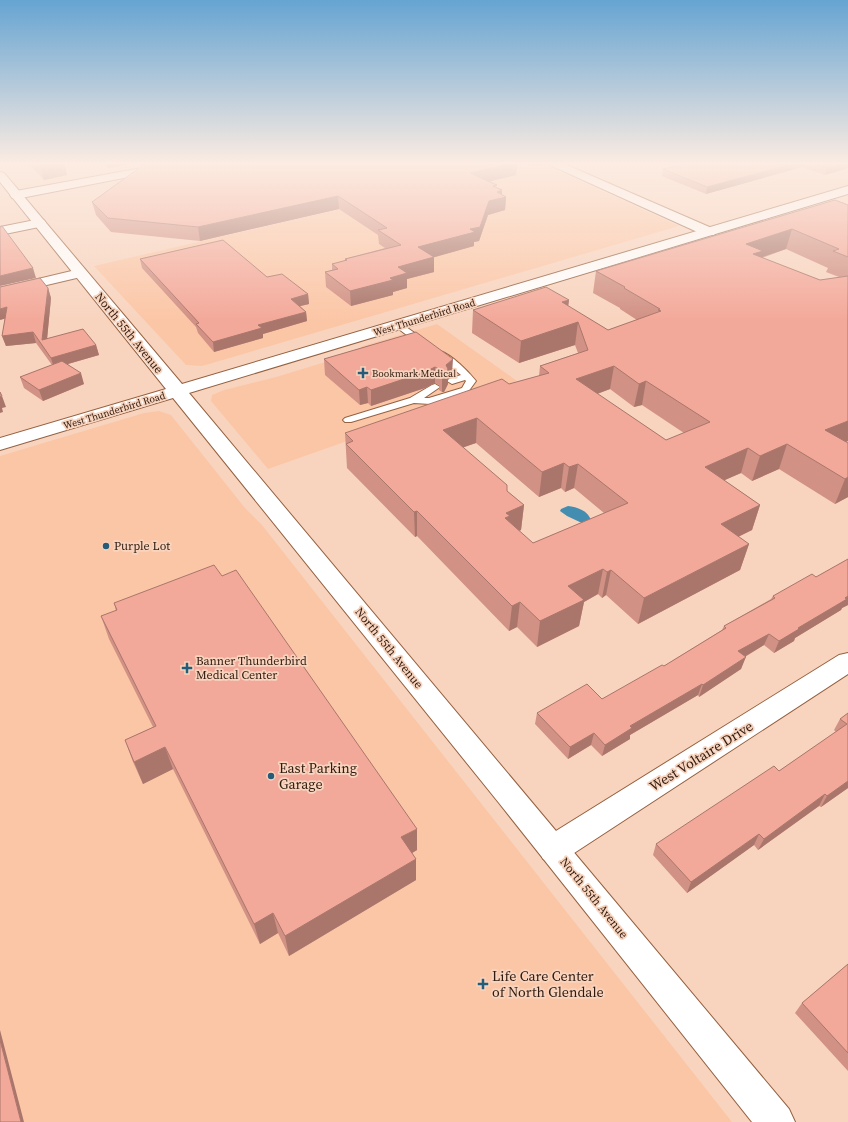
<svg xmlns="http://www.w3.org/2000/svg" width="848" height="1122" font-family="'Source Serif 4',serif">
<style>
.built{fill:#fbc6a6}
.water{fill:#438db1}
.lines{fill:none;stroke-linecap:round;stroke-linejoin:round}
.lane-casing{stroke:#956140;stroke-width:2}
.street-casing{stroke:#956140;stroke-width:2}
.secondary-casing{stroke:#956140;stroke-width:2}
.lane{fill:#fff;fill-rule:evenodd}
.street{fill:#fff;fill-rule:evenodd}
.secondary{fill:#fff;fill-rule:evenodd}
.wall{fill:#d19184;fill-rule:evenodd}
.shaded-wall{fill:#aa766c}
.building{fill:#f3a99a;stroke:#aa766c;fill-rule:evenodd}
.poi-dot{fill:#255c77;stroke:#f8d4bf;stroke-width:1.5}
.labels{text-anchor:middle;stroke-width:3.5;stroke-linejoin:round;paint-order:stroke}
.far-street-label{font-size:10px;fill:#301a0d;stroke:#f8d4bf}
.far-poi-label{font-size:10px;fill:#301a0d;stroke:#f8d4bf;text-anchor:start}
.street-label{font-size:12px;fill:#301a0d;stroke:#f8d4bf}
.poi-label{font-size:12px;fill:#301a0d;stroke:#f8d4bf;text-anchor:start}
.near-street-label{font-size:14px;fill:#301a0d;stroke:#f8d4bf}
.near-poi-label{font-size:14px;fill:#301a0d;stroke:#f8d4bf;text-anchor:start}
</style>
<rect width="100%" height="100%" fill="#f8d4bf"/>
<path class="built" d="M540,163L679,226L202,366L186,365L94,266Z
M437,324L517,381L268,469L211,401L212,395L224,390L276,377L342,357L363,346Z
M159,411L171,415L245,508L262,525L732,1122H0V456L144,413Z"/>
<path class="water" d="M568,506C577,507 589,511 591,521L584,524L567,516L560,511L561,509Z"/>
<g class="lines">
<g class="lane-casing">
<path id="lane" d="M399,322L426,341L427,343L426,345H420L396,327L395,325Z
M440,351C452,355 468,371 476,381L468,392L430,404L414,403L351,422H345L343,420L345,418L410,398L432,385L435,384L440,387L424,398H429L462,388L466,381L465,380L452,384L447,381L449,379L461,375L437,356L436,354L437,352Z"/>
</g>
<g class="street-casing">
<path id="street" d="M169,163H190L185,166L16,199L12,198L10,195L12,192L16,191Z
M549,163H562L714,229L715,232L714,235H704L550,165Z
M40,219L44,220L46,223L44,226L0,235V227Z
M80,269L85,270L87,273L85,276L0,296V288Z
M848,653V674L565,859L554,863L543,859L539,849L543,839L839,655Z"/>
</g>
<g class="secondary-casing">
<path id="secondary" d="M0,172L4,173L182,384L848,186V194L189,393L789,1109L795,1122H752L499,803L173,398L0,450V438L166,389L0,182Z"/>
</g>
<use href="#lane" class="lane"/>
<use href="#street" class="street"/>
<use href="#secondary" class="secondary"/>
</g>
<path class="wall" d="M28,163H64L67,175L44,180Z
M103,163H134L108,168Z
M202,163H517L516,175L489,181L497,188L502,190V195L506,197L505,210L488,215L479,241L474,242V246L434,257V272L407,279V288L393,292V295L351,306L326,287L325,272L332,270V264L345,261V259L385,248L379,244L378,235L339,209L200,241L111,232L96,215L92,202L197,164Z
M688,163H848V168L825,175L802,167L706,194L662,176L663,169Z
M848,205V441L846,442L848,497L835,504L779,469L752,481L741,473L724,480L760,505L752,530L738,537L749,544L740,570L638,624L606,595L602,598L598,594L584,602L579,626L537,647L517,627L509,631L417,536L415,537L347,468L345,433L509,384L539,376L540,366L578,353L575,345L519,363L472,333L473,310L569,300L568,306L608,330L637,320L620,309V308L593,293L596,271ZM786,249L828,268L826,272L839,277L820,280L762,258ZM610,389L634,407L642,405L684,433L666,440L597,394ZM476,443L539,497L561,488L565,492L574,488L604,513L533,543L519,531L521,530L524,505L507,491L463,447Z
M140,259L267,277L308,294L309,304L300,306L306,312L307,321L263,334V338L214,352L198,333L196,327L142,268Z
M48,288L51,298L47,339L96,345L99,355L68,364L84,384L43,401L24,388L20,377L52,365L36,343L6,346L2,336L5,318L0,320Z
M416,332L452,374L448,378V384L444,392H442L439,390V385L435,383L425,388L371,406L368,403L360,405L325,375L324,359Z
M848,559V605L842,608L841,610L795,638L794,641L774,653L764,645L745,657L741,669L699,697L698,695L630,735V739L602,756L591,745L568,759L535,724L537,713L602,699L664,666L722,630L724,626L771,599L773,596L816,577Z
M222,576L417,850L412,853L416,880L289,956L278,933L260,944L173,769L143,784L133,762L125,740L153,727L109,639L101,616L116,611L114,603Z
M848,713V788L821,807L819,806L758,850L754,845L687,893L653,855L656,844L779,771L836,732L834,730L840,719Z
M848,964V1071L795,1013L802,1003Z"/>
<path class="shaded-wall" d="M39,163H64L67,175L44,180Z
M107,163H134L108,168Z
M515,163H517L516,175L470,186V173Z
M796,163H804L802,167L706,194L707,187Z
M847,163H848V168L825,175L827,168Z
M502,190V198L506,197L505,210L488,215L479,241L474,242V246L428,259L434,257V272L407,279V288L393,292V295L351,306L350,291L390,278L398,267L418,247L470,229L489,201L497,192Z
M338,196L339,209L200,241L198,227Z
M792,229L786,249L762,257L758,272L746,244Z
M33,268L36,278L0,286V276Z
M48,288L51,298L46,350L42,340Z
M308,294L309,304L292,308L291,299Z
M569,300L566,322L562,302Z
M7,307L11,317L0,320V309Z
M306,312L307,321L263,334V338L214,352L213,342L258,325Z
M578,322L575,345L519,363L521,341Z
M33,332L36,343L6,346L2,336Z
M96,345L99,355L54,368L51,358Z
M453,359L452,374L448,378V384L444,392H442V377L446,365Z
M614,366L610,389L573,403L576,379Z
M435,367V383L425,388L371,406V390Z
M81,373L84,384L43,401L39,390Z
M646,381L642,405L634,407L639,384Z
M367,387L368,403L360,405L359,390Z
M2,396L6,407L2,408L3,412L0,413V397Z
M477,418L476,443L442,455L443,430Z
M848,421V441L817,455L825,430Z
M787,444L779,469L752,481L760,456Z
M748,448L741,473L698,492L705,467Z
M564,463L561,488L539,497L542,472Z
M578,464L574,488L565,492L569,467Z
M848,477V497L835,504L845,479Z
M524,505L521,530L508,536L505,518L506,513Z
M760,505L752,530L713,549L721,524Z
M417,511V536L415,537L414,512Z
M749,544L740,570L638,624L644,598Z
M603,569L598,594L584,602L579,626L537,647L540,621L568,586Z
M611,570L606,595L602,598L607,572Z
M848,596V605L842,608L841,610L795,638L794,641L774,653L779,641L798,628Z
M520,602L517,627L509,631L512,606Z
M769,634L764,645L734,663L738,651Z
M746,657L741,669L699,697L703,685Z
M702,684L698,695L630,735V739L602,756L605,745L630,726Z
M594,733L591,745L568,759L570,747Z
M165,747L173,769L143,784L134,762Z
M848,781V788L821,807L827,796Z
M825,794L819,806L758,850L764,839Z
M417,829V850L402,859L401,837Z
M759,834L754,845L687,893L691,882Z
M416,859V880L289,956L285,936Z
M273,913L278,933L260,944L254,924Z
M0,1030L24,1122H21L0,1040Z"/>
<path class="building" d="M146,163H195L197,164L202,163H515L470,173L497,185L493,186L502,190L497,192L506,197L489,201L480,227L470,229L475,232L418,247L434,257L398,267L407,273L390,278L393,280L350,291L325,272L338,269L332,264L347,260L345,259L401,245L378,230L387,228L338,196L198,227L108,218L92,202Z
M688,163H796L707,187L663,169Z
M811,163H847L827,168Z
M835,200L848,205V257L833,251L839,249L792,229L746,244L763,251L753,254L820,280L848,276V421L825,430L848,443V477L845,479L787,444L760,456L748,448L705,467L760,505L721,524L749,544L644,598L611,570L607,572L603,569L568,586L584,600L540,621L520,602L512,606L417,511L414,512L346,444L353,441L345,433L502,379L509,384L549,373L540,366L588,350L578,322L521,341L473,310L546,287L569,300L562,302L608,330L661,311L658,310L660,309L624,288L625,287L596,271ZM614,366L639,384L646,381L710,422L666,440L576,379ZM477,418L542,472L564,463L569,467L578,464L628,503L533,543L505,518L510,516L506,513L524,505L507,491V485L443,430Z
M2,226L33,268L0,276V227Z
M223,240L267,277L282,274L308,294L291,299L306,312L258,325L262,328L213,342L196,324L199,323L140,259Z
M40,278L48,288L42,340L83,329L96,345L51,358L33,332L2,336L7,307L0,309V287Z
M416,332L453,359L446,365L448,369L445,376L442,377L439,374L442,371L435,367L425,372L371,390L367,387L359,390L324,359Z
M62,361L81,373L39,390L20,377Z
M0,392L2,396L0,397Z
M848,559V596L845,598L847,599L798,628L799,629L779,641L769,634L738,651L746,657L703,685L702,684L630,726L632,728L605,745L594,733L570,747L537,713L587,684L602,699L662,665L664,666L726,628L724,626L775,598L773,596L812,574L816,577Z
M214,565L222,576L236,570L417,829L401,837L416,859L285,936L273,913L254,924L165,747L134,762L125,740L156,726L101,616L117,610L114,603Z
M848,713V781L827,796L825,794L764,839L759,834L691,882L656,844L774,766L779,771L847,724L840,719Z
M848,964V1053L802,1003Z
M0,1040L21,1122H0Z"/>
<linearGradient id="sky" x2="0" y2="1"><stop stop-color="#66a4d2"/><stop offset="0.51" stop-color="#fcece2"/><stop offset="1" stop-color="#fcece2" stop-opacity="0"/></linearGradient>
<rect width="848" height="320" fill="url(#sky)"/>
<g class="poi-dot">
<path d="M361 367h4v4h4v4h-4v4h-4v-4h-4v-4h4z"/>
<circle cx="106" cy="546" r="4"/>
<path d="M185 662h4v4h4v4h-4v4h-4v-4h-4v-4h4z"/>
<circle cx="271" cy="776" r="4"/>
<path d="M481 978h4v4h4v4h-4v4h-4v-4h-4v-4h4z"/>
</g>
<g class="labels">
<g class="far-street-label">
<text transform="translate(424 317) rotate(-17)" y="4">West Thunderbird Road</text>
<text transform="translate(114 410) rotate(-17)" y="4">West Thunderbird Road</text>
</g>
<g class="far-poi-label">
<text x="372" y="377">Bookmark Medical</text>
</g>
<g class="street-label">
<text transform="translate(129 333) rotate(51)" y="4">North 55th Avenue</text>
<text transform="translate(389 648) rotate(51)" y="4">North 55th Avenue</text>
<text transform="translate(594 898) rotate(51)" y="4">North 55th Avenue</text>
</g>
<g class="poi-label">
<text x="114" y="550">Purple Lot</text>
<text x="196" y="665">Banner Thunderbird<tspan x="196" dy="14">Medical Center</tspan></text>
</g>
<g class="near-street-label">
<text transform="translate(701 756) rotate(-32)" y="5">West Voltaire Drive</text>
</g>
<g class="near-poi-label">
<text x="279" y="773">East Parking<tspan x="279" dy="16">Garage</tspan></text>
<text x="492" y="981">Life Care Center<tspan x="492" dy="16">of North Glendale</tspan></text>
</g>
</g>
</svg>
